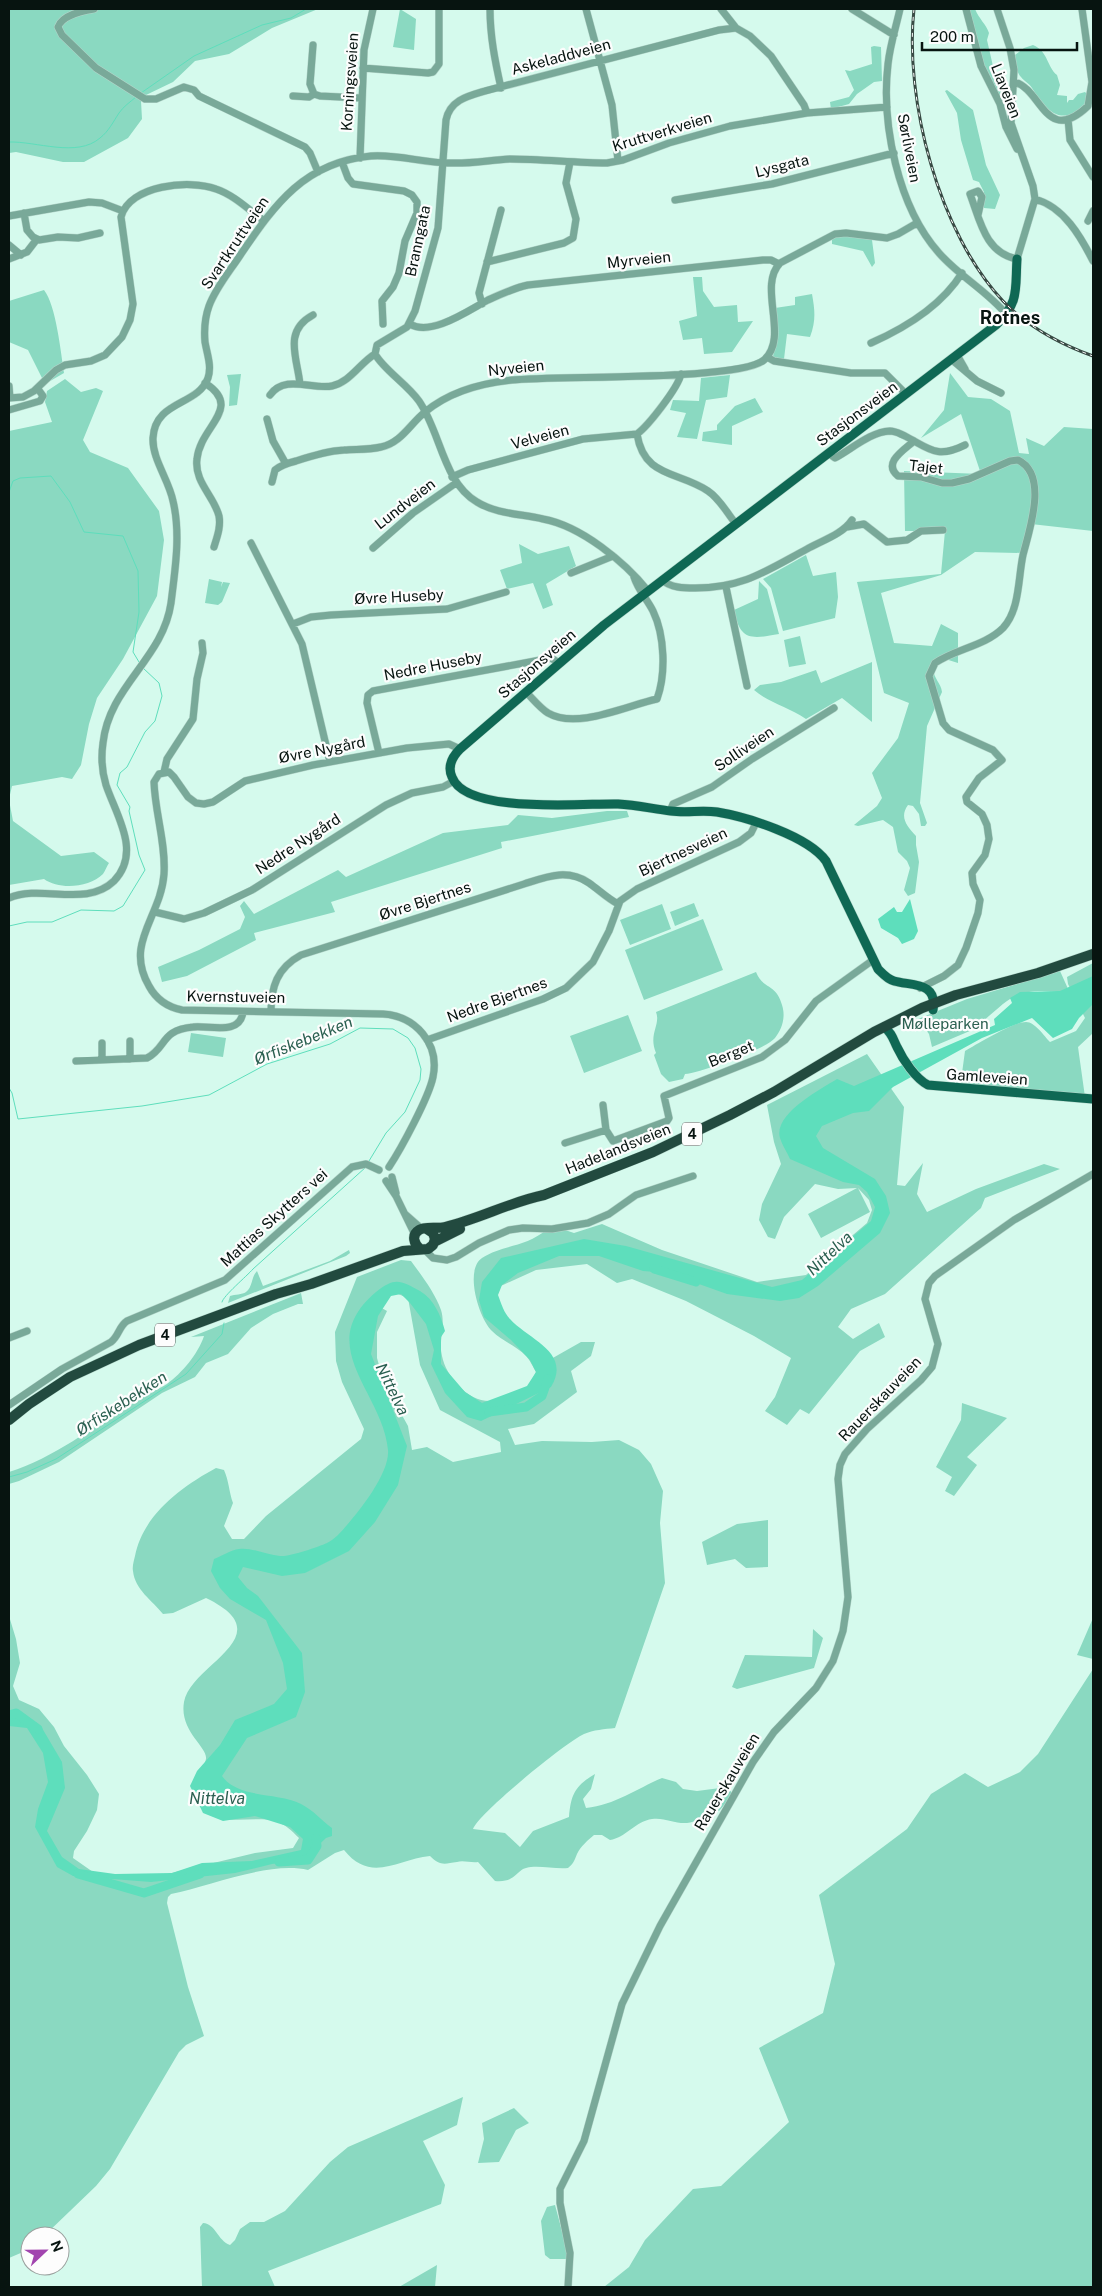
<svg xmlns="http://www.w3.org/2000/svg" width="1102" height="2296" font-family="'Public Sans',sans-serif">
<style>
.green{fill:#8ad9c1;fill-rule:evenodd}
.water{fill:#5edebc}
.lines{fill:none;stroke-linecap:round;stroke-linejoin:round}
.stream{stroke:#5edebc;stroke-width:1}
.river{stroke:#5edebc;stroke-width:9}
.minor-casing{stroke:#b4d5ca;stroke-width:8}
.major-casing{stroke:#b4d5ca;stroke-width:10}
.highway-casing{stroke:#b4d5ca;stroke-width:11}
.minor{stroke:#79a999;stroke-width:7}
.major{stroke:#0f6854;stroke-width:9}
.highway{stroke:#224a3f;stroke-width:10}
.rail-casing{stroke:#384a44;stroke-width:3}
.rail{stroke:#fdfdfd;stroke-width:1;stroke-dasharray:4;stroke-linecap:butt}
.labels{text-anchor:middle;stroke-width:4.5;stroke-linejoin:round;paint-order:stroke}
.shield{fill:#fdfdfd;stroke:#515a57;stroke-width:1}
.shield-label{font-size:14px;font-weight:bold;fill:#071410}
.street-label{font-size:15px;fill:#071410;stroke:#fdfdfd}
.park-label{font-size:15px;fill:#2b6051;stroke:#fdfdfd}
.water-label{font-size:16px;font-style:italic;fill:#2a5f50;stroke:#fdfdfd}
.quarter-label{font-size:18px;font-weight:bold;fill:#071410;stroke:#fdfdfd}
</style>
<rect width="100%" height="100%" fill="#d5faed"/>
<path class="green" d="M9,9H318L272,28L229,54L195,61L173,82L146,95L141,101L142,119L128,138L84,162H63L16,152L9,153Z
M400,9L416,19L414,50L393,47Z
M968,9H975C979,19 986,24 989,33L987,40L998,88L1009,92L1006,106L1003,105L983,63Z
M1033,45C1048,51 1047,67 1057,75L1060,85L1057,95L1067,96V103L1069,100H1073L1078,94L1085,92L1089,96C1086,104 1081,109 1074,113C1054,123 1041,102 1032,88C1029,83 1024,81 1021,77C1016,72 1016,61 1015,55L1024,48Z
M874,46L881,47L882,81L874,82L857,94L849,104L831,109L830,102L849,97L854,90L845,70L850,71L872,64L871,47Z
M947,90L973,110L986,165L1000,195L995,209L984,208V192L979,182L973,180L961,140L957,113L945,91Z
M843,235L872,240L875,263L872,267L863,251L832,244V239Z
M693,277H702L703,291L714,307L737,305L738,322L753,321L732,352L704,354L702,338L683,340L679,321L697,316Z
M44,290C56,305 61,353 64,373L45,384L28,350L9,342V301Z
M812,294C815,311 816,321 810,337L787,334L784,359L773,357L775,343V308L795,305V297Z
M950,373L968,397L991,399L1010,411L1019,453L1029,454L1026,438L1044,446L1064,427L1093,429V531L1031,524L1022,553L975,552L941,575L881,593L894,643L932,646L941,624L958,633V663L942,658L933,669C934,679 941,683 942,692L927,726L920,803L927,823L925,826H921L919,814L913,806L908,805C899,817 907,826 916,836V845L919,862L915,893L908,896L904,890L910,868L907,861L898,852L893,827L883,820L858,826L854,825L877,806L882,798L872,773L898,738L909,703L884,693L857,582L941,574L945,531H905L904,471L981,474L961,414L921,438L944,410Z
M241,374L237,405L229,406L230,387L227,375Z
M730,375L727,397L706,400L697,439L677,437L686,413L670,410L673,400L699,401L701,378Z
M65,379L81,392L96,388L103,391L83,440L90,452L128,468L159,511L164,540L157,596L123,659L97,698L89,724L81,765L72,779L62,777L12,786L9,799V431L52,422L45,402L47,391Z
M755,398L763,412L732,426V445L702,441L703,432L717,430V425L735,406Z
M519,544L538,554L569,546L576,566L546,584L553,605L543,609L533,583L507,589L500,570L522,563Z
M806,555L813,576L836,572L838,597L835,618L783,631L771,588L763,579Z
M209,579L222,582L221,587L223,582L230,583L222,602L218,605L205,603Z
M759,581L767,589L779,634C751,639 740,641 734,610L758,599Z
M800,636L806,664L789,667L784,640Z
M872,662V722L842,698L806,719C789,707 769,703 754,690L760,685L781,682L816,670L821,683Z
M9,800L13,821L61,856L94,852L109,863C107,866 105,871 103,874C89,888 59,890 44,879L9,885Z
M607,811H627L629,817L501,842L502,848L331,902L335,912L254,933L256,940L187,976L162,982L158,967L199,950L240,929L245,917L240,906L244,901L254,914L338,870L346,877L443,833L508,825L518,815L552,818Z
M694,903L699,916L675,926L670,912Z
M662,904L671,929L630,945L620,920Z
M703,919L723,970L644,1000L625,950Z
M1093,963V1033L1078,1047L1085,1097L960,1088L965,1051C978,1044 1013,1022 1026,1022C1035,1022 1044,1036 1050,1042L1076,1031L1085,1018L1068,984L1067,977Z
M1060,971L1069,991C1060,993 1052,991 1042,991C1012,991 1005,1003 983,1021L984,1025L932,1047L929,1034L918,1019L967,999Z
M756,972C763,990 776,983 782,1005C786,1017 782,1029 775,1038C764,1050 702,1072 685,1074L683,1079L669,1082L661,1074L654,1055L656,1053C648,1034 661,1025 656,1012Z
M628,1015L642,1051L584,1073L570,1036Z
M191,1033L226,1038L223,1057L188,1052Z
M867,1054L904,1107L897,1185L905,1186L923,1163L917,1194L927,1212L976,1189L1044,1164L1060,1169L985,1198L981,1208L885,1294L851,1309L838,1327L853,1339L879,1323L885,1337L860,1351L809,1414L800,1409L787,1425L765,1411L775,1397L791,1358L754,1336L686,1301L632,1279L617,1283L587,1264L536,1270L492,1290L496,1317L551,1359L581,1342H595L591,1356L571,1371L577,1392L534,1424L508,1429L515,1445L542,1441L592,1442L619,1440L639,1450L651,1464L663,1491L660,1523L665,1583L615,1728C605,1729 593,1730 584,1734C566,1742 479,1813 473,1829L505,1833L520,1847L533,1831L569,1817C571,1794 575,1786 595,1774L591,1789L583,1799L586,1808C615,1805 636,1789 662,1778L676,1782L683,1789L697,1791L728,1787L733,1795L719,1811L715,1810C708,1814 695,1823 687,1823C675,1824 664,1817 652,1819C636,1821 625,1838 610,1840L602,1835H594C588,1840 581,1846 577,1854C574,1861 574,1863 568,1868C556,1869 543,1866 531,1867C515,1868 518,1883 495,1881L478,1862C471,1863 463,1860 457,1862C444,1864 440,1866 430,1856C398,1859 371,1884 344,1850L335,1853L308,1870C269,1861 210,1886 171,1894L168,1897L167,1903L188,1987L204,2036L186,2045L179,2052L110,2169L96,2186L44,2236H30V2249L9,2258V1616L16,1639L20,1663L13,1686L19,1700L39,1709L54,1727L64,1746L87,1775L99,1794L97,1810L87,1831L74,1851L73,1858L93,1872L125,1879L155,1877L255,1853L293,1848L299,1838C292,1831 285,1824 275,1821C251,1815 216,1829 199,1805C184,1784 202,1777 206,1759C208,1747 179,1731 184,1702C190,1664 285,1636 206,1598L173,1613L163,1614C152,1600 135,1590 133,1571C132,1567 134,1560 135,1556C143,1515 181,1487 216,1468L224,1470C229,1481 229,1492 233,1503L224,1526L232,1539H244L266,1516L361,1439L364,1429L342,1382L336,1361L335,1332L357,1277L401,1260L411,1261C422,1276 435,1293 441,1310C446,1326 438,1341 442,1356C446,1377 469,1403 492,1401C504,1399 517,1393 528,1389L536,1372C533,1367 530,1360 526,1356C517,1346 502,1341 492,1331C479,1319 464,1270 482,1258C503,1244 526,1248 547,1229L565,1230L574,1233L602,1224L662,1250L757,1282L806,1275L867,1223L872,1210L869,1200L858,1188L870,1212L821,1238L808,1214L857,1188L838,1189L815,1184L784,1217L775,1239L768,1237L759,1220L762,1204L781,1164L774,1142L767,1105ZM388,1290L408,1298L420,1365L440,1410L500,1442L501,1452L453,1462L427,1447L412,1450L408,1426L384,1383L377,1358V1332L387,1311L373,1303Z
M349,1250L350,1253L346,1256L228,1303L230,1296C235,1294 242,1295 246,1292C253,1287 251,1277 257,1271L263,1286L330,1261Z
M301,1293L303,1304H298L273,1314L251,1328L228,1354L206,1363L195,1377L162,1393L59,1462L19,1481L9,1484V1472C54,1458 93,1427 132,1402C143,1395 156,1391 167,1384C182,1373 198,1354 204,1336L191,1337Z
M962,1403L1007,1418L967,1457L977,1465L954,1496L945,1491L952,1477L936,1467L961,1420Z
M768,1520V1567L746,1568L735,1559L707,1565L702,1542L737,1524Z
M1093,1618V1659L1077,1655Z
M813,1629L823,1638L814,1668L737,1689L732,1687L745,1655L812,1657Z
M1093,1669V2287H604L629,2267L645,2240L693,2189L721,2186L789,2122L759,2048L823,2013L835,1964L819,1895L907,1829L931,1794L965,1773L988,1787L1020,1772L1038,1754Z
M463,2097L457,2125L423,2141L445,2185L441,2204L268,2271L275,2287H202L200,2227L203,2223C216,2224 217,2240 230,2245L235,2240L240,2229L250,2222H264L285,2211L330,2162L348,2147Z
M514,2108L529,2123L516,2130L499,2162L478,2163L484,2139L482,2123Z
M555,2205L566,2246L567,2259H550L545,2255L541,2221L547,2207Z
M437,2265L435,2287H399Z"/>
<path class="water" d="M910,899L918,931L914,939L902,944L898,938L881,928L878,919L894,907L897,912H902Z
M1093,976V1004L1079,1018L1072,1029L1053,1038L1032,1018L982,1038L893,1087L869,1111L853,1113L822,1126L816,1136L823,1148L875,1179L886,1196L890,1213L880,1233L818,1286L799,1298L780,1301L727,1294L668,1273L643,1271L599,1256H559L518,1273L502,1285L498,1295C501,1303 504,1313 510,1319C529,1340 572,1352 551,1387L481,1421L467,1417L445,1393L431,1364L434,1350L426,1324L410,1303L401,1294L391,1296L378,1316L371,1354L407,1446L398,1485L375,1522L349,1551L305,1573L282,1576L243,1567L238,1577L247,1588L258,1596L302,1653L305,1692L296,1717L247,1738L222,1776C238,1799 278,1792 301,1804C313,1810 321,1820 332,1828V1836L326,1838L303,1860L272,1864L235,1873L151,1882L73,1876L57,1867L35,1827L38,1809L48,1782L43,1753L27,1728L9,1726V1717H18L42,1728L62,1762L65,1788L47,1831L62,1857L79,1869L115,1874L172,1873L202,1863L252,1861L301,1850L303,1839L290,1827L255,1816L223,1821L203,1813L190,1786L197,1771L220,1745L235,1720L274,1704L287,1689L283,1663L266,1620L230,1599L220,1588L211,1571L214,1559C222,1556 231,1550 239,1549C251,1547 267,1555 280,1556C289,1557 318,1547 327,1543C334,1540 342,1531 347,1525C361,1509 390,1472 388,1450C383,1392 312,1346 376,1292C395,1277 400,1280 420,1291C434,1299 441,1316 445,1331L441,1337V1364L465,1392L482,1403L527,1386L536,1372L530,1360L511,1340L484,1317L479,1300L482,1282L501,1258L584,1239L626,1246L772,1287L802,1280L871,1221L875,1207L867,1192L859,1185L843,1182L790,1159C787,1152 782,1145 780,1138C773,1114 821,1089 837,1079L854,1086L995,1025L994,1019L1012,1003L1010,998L1020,992L1060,991Z"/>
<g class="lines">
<path class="stream" d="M141,93L194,56L262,25L291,18L306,9
M9,142C36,141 77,158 100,138C109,131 113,122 119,113C123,107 130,102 136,97
M9,492L13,481L20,478L51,476L70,502L84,532L123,536L138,571L139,612L133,652L139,662
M9,926L27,922H52L81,910L114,911L123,906L145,870L139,855L129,811L130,807L117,785L120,773L127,767L145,732L155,721L162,696L159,683L143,668
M9,1088L12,1093L18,1119L142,1106L209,1095L267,1064L330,1044L360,1028L393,1029L408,1038L415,1048L421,1069L420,1080L405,1112L386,1133L369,1161
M222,1302C223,1296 247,1276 253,1269L366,1167
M9,1477L27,1472L56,1459L186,1374L222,1334L224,1323
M9,1657V1670"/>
<path class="river" d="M654,1269L696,1282
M489,1412L526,1407L542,1396L548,1379
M9,1715L16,1713L38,1729
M279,1862L308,1860L317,1846L316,1838
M78,1874L144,1893L200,1874"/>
<g class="minor-casing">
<path id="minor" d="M94,9C82,11 62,15 58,27L62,35L96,68L145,99H156L184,87L194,90L199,96L305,147L310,153L318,172
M490,9C490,36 495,61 501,88
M586,9L612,105L618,161
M721,9L736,28L750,36L771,56L804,105L807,113
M852,9L894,35
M900,9C896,27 890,45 888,64C881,124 898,207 939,253C959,276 987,291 1006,314
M966,9L981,66L1000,104L1006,127L1017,149
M313,45L310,84L314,94
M363,68L428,73L433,72L439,64V9
M1015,82C1042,90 1046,146 1088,106L1092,82L1082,9
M293,96L309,97L314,94L320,96L361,98
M1068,119L1070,140L1093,177
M360,158L364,50L373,9
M342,162L348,178L353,184L404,191L412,195L417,202V213L405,241L399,273L393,287L382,301L383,324
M1035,199C1064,207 1081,237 1093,261
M675,200L772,184L894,153
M24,213L27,230L33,237L39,240L58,237L78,238L100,233
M978,215L982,197L978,191L970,194C980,220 985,253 1017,259L1035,199L1033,186L1011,123L1014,70L1010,48L997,9
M9,216L89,202L102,203L123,211
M1088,221L1093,211
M9,245L21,255
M9,259L27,252L37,239
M487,262L564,243L573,238L576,219L566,183L570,162
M482,304L479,293L501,210
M410,324C431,337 469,310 488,300C501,294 514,288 528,285L763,260H771L779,264
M871,343C905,328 942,305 962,273
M375,354L377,345L407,327L415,311L438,228L446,120C450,100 468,96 485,91L719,30L736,28
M375,354C384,370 407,384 419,401C441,433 443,482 477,502C496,514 522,514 543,519C581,526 625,562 648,591
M957,355L965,369
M767,357L774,361L851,373H885L906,394
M951,359L977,381L1001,393
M205,383C244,408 200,426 197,459C194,482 214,496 219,516C221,527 217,537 214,547
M300,384C297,357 283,331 313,315
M9,386L10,398
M270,395C285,374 312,390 332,386C350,382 360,363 375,354
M9,398L23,397L34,391L56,370L65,365L91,361L105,355L122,337L130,320L133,304L121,217C129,185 190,179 216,189C234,195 249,210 264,221
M9,410L40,401L43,396L38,389
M267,419L273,441L286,464
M637,434C644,478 678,471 708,491C720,499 727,513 736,524
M914,441C904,450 882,463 898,476L921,477L942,483H952L969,479L1010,461L1018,460C1049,475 1029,531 1023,555C1018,578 1020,610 1003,628C985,646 955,649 935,663L929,676L943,723L949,730L993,750L1002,760L979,778L966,797L967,802L982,814L987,825L989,839L985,855L972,873L973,884L980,900L978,913L966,948L958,965L944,976L920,988
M828,453L835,458C852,449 870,432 890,431C896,431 900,434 905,436C930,449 937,459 965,445
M452,477L468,470L583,439L637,434C648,426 678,388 681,374
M272,482L275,470C281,465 288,463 296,461C311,456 327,451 344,450C356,449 369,450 381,447C401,443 410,424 425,412C449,392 482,383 512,380C556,375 740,381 764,360C790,337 757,287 780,263L835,234L846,233L887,238L898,234L917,223
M847,527L864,524L887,542L907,540L921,531L943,530
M251,543L302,644L330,762
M373,548L413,513L456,483
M571,573L613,556
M662,580C671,588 684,588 695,588C743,588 766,571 807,549C821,541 843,534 852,520
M726,587L747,686
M293,624L311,617L331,615L447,609L506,592
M526,692C533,699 540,708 548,713C577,730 628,705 657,699C666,674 665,636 653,611C647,599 638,590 634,577
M379,753L367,703L368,695L373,691L551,658L559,663
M164,772L167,759L193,719L197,679L203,653L202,643
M670,811L673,804L712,787L752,759L834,708
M9,898C42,884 86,908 114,881C142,852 116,815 106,785C102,772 101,757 103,743C109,686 163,659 171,603C175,570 181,534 173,501C169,480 152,459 153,438C155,400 198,406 208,378C212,366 207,354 205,342C204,330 205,317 209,306C216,287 230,271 241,254C275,204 305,162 371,156C398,154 423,163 450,163C470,164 490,160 510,159C543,159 575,163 607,163L623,160L669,143L730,126L807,113L887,107
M155,912L184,919L204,913L252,890L386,805L412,793L443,787L454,781
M271,1012C271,987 277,968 301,955L524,884C546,877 567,868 589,883C599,890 607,898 618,904
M427,1040L543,999L566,988L593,962L609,931L620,901L637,889L739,842L751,833L756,823
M130,1041V1059
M102,1043V1060
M76,1061L147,1058C167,1048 160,1030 193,1027C210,1025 240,1036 243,1012
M603,1105L606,1130L613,1141L667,1121L669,1118L664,1096L762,1057L785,1040L816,1001L873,960
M565,1143L606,1130
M389,1167C401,1149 429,1097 433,1077C440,1043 415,1016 383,1014L182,1010C167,1007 156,999 149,986C124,943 161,917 164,874C166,843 155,813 154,782L159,774L169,772L174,777L188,797L196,803L204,804L213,802L245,781L313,765L407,748L449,744L460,749
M392,1177L396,1193
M386,1181L396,1196L415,1235
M405,1214L422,1229
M425,1250L433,1258L447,1260L456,1257L479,1243L509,1230L523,1228L552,1229L588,1223L609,1214L636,1195L693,1176
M9,1338L27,1331
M9,1405L62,1369L111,1342C119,1336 119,1326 127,1321L225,1280L352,1167L366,1164L379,1170
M568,2287L570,2253L560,2203V2189L584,2141L622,2004L660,1926L753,1762L774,1732L816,1688L833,1661L843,1631L848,1597L838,1479L840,1465L845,1454L867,1429L921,1380L932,1367L938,1344L925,1299L929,1283L935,1276L1014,1220L1093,1174"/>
</g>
<g class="major-casing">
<path id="major" d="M933,1010C938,981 911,986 894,981C887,979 883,974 878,969L826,861C808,836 747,817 717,812C702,810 686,813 671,811C654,809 636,805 618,804C585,803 466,815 452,777C447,766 452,757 460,749L604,625L996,325C1020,302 1015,289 1017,259
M884,1027C892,1033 893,1039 897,1047C903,1060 916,1079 928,1085L1093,1099"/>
</g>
<g class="highway-casing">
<path id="highway" d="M434,1242L460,1229
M420,1249C414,1244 411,1235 419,1230C425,1226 438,1229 445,1227C479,1219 510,1202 544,1195L653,1152L730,1115L774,1092L874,1032L922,1008L956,995L1038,973L1093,954
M9,1420L29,1404L70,1377L139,1345L276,1294L311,1284L403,1251L428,1249L433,1245L435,1239L433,1233L427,1229"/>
</g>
<use href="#minor" class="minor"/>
<use href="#major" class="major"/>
<use href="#highway" class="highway"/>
<g class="rail-casing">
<path id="rail" d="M914,9C904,100 939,233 1003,301C1028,327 1060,344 1093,356"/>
</g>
<use href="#rail" class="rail"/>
</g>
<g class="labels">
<g class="shield">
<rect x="682" y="1122.5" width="20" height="23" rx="4"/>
<rect x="155" y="1323.5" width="20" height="23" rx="4"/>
</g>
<g class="shield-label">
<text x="692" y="1139">4</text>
<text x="165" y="1340">4</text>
</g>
<g class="street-label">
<text transform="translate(561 57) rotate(-15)" y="5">Askeladdveien</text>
<text transform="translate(350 82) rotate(-86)" y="5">Korningsveien</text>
<text transform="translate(1006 91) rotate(68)" y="5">Liaveien</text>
<text transform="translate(662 132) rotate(-17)" y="5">Kruttverkveien</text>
<text transform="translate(909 148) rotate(79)" y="5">Sørliveien</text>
<text transform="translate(782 166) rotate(-14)" y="5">Lysgata</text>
<text transform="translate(418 241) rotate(-78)" y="5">Branngata</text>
<text transform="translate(235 243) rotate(-56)" y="5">Svartkruttveien</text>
<text transform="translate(639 260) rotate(-6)" y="5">Myrveien</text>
<text transform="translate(516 368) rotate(-6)" y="5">Nyveien</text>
<text transform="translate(857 414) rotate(-37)" y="5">Stasjonsveien</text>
<text transform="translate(540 437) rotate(-15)" y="5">Velveien</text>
<text transform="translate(926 467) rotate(6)" y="5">Tajet</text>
<text transform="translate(405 504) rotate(-38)" y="5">Lundveien</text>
<text transform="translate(399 597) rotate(-3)" y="5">Øvre Huseby</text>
<text transform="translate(537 664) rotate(-41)" y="5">Stasjonsveien</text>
<text transform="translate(433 666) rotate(-11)" y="5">Nedre Huseby</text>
<text transform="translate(744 749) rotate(-34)" y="5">Solliveien</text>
<text transform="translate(322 750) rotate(-11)" y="5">Øvre Nygård</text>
<text transform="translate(298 844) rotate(-33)" y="5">Nedre Nygård</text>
<text transform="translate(683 852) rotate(-25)" y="5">Bjertnesveien</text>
<text transform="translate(425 901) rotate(-18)" y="5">Øvre Bjertnes</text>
<text transform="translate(236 997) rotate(1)" y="5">Kvernstuveien</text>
<text transform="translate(497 1000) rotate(-20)" y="5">Nedre Bjertnes</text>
<text transform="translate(731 1054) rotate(-22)" y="5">Berget</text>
<text transform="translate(987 1077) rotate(4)" y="5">Gamleveien</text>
<text transform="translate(618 1149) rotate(-22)" y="5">Hadelandsveien</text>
<text transform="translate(274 1218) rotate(-42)" y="5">Mattias Skytters vei</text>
<text transform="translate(880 1399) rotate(-46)" y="5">Rauerskauveien</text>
<text transform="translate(727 1782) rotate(-59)" y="5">Rauerskauveien</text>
</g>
<g class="park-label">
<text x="945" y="1029">Mølleparken</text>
</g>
<g class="water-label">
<text transform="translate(303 1040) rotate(-22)" y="6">Ørfiskebekken</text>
<text transform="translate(829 1253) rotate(-43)" y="6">Nittelva</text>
<text transform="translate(393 1389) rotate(64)" y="6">Nittelva</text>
<text transform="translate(121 1403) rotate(-33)" y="6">Ørfiskebekken</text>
<text x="217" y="1804">Nittelva</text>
</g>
<g class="quarter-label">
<text x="1010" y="324">Rotnes</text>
</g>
</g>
<rect width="1102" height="2296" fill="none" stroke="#071410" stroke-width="20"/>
<g transform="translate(45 2251) rotate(68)"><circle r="24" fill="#fdfdfd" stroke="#9ba09e"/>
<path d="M0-4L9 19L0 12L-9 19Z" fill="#a245af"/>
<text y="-8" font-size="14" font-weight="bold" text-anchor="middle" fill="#071410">N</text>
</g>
<path d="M922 42v8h155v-8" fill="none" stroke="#071410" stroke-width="2.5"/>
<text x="930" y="42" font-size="15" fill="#071410" stroke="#fdfdfd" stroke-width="4" paint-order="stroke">200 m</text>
</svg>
